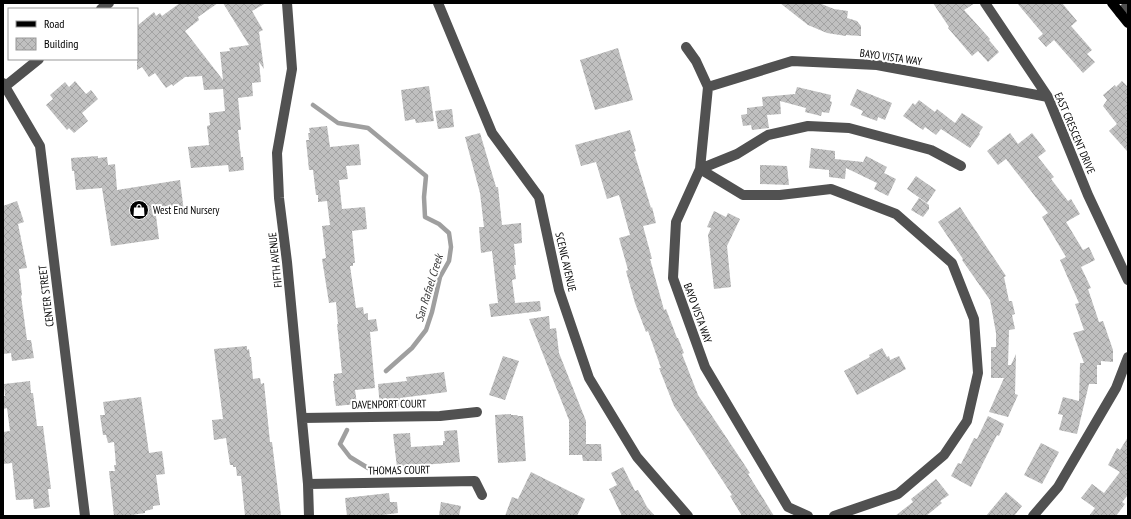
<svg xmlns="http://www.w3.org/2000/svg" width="1131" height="519" font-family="'PT Sans Narrow',sans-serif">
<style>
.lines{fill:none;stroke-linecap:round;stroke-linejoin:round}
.stream{stroke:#9f9f9f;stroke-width:4.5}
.building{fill:url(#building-cross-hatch)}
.minor{stroke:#515151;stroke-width:10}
.major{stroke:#000;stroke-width:10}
.labels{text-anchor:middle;stroke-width:4;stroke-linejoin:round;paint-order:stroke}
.street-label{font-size:11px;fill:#000;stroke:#fff}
.poi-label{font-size:11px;fill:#000;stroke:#fff;text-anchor:start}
.water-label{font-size:12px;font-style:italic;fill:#404040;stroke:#fff}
</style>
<defs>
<pattern id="building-cross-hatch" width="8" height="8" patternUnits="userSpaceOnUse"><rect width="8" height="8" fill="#c0c0c0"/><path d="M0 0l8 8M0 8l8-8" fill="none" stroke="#a3a3a3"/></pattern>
</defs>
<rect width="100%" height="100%" fill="#fff"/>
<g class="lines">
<path class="stream" d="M313,105L338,123L368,128L426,176L424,197L425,217L439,224L449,233L451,247L449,261L440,277L432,312L426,330L412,348L386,371
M347,430L340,444L350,457L368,468"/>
</g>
<path class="building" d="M180,3H218L198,17L199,20L185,31L223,80L220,52L230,51L229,48L249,45L223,3H266L252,11L263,30L259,32L264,69L259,62L261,82L252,83L253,96L238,98L241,130H238L241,157H243L244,170L229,172L228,165L191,168L188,147L209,145L207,126L210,125L209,113L225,111L223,89L204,90L202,76L185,77L173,86L172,84L166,88L155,73L149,77L142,67L137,70V26L154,12L156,16L160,13L162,16Z
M780,3H819L834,9L848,11L847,18L857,21L861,26V36L846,35V36L827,33L808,25Z
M933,3H975L964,10L990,39L989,40L999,52L988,62L978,51L972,56L948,28L949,27Z
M1017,3H1062L1077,21L1071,26L1092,50L1087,54L1095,62L1083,73L1054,40L1046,47L1038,38L1043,34Z
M618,48L633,100L595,110L580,60Z
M75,81L86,94L91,90L98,99L82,113L88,121L74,133L69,128L67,130L46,105L53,99L50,95L65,82L69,87Z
M1122,81L1128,87V152L1109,131L1117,124L1103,106L1107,100L1103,95L1115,85L1116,87Z
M429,86L434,121L416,123L415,119L405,121L401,90Z
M797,87L831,95L830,101L832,102L829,113L822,112L821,116L805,112L806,108L780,101L781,114L767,115L769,128L752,130L751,125L743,126L741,115L747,114V108L763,106L762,97L795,94Z
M857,89L892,103L885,120L878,117L877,121L861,115L863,111L850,105Z
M919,100L935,112L937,109L955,123L962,113L983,127L979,133L980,134L970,148L941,129L936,135L925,127L923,130L903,116L913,103L915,105Z
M452,109L454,127L438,129L435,111Z
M327,126L330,147L359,144L361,165L346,166L348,179L339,180L342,209L365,207L367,229L352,231L355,263H353V266H350L356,308L363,307L364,314L368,313V320L376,319L378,331L370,332L375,388L355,390L357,404L336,406L333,381H334V374L342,373L337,324H338L336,302L329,303L322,259L326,258L322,226L330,225L327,201L318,202V195H316L313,170H309L306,140H309L308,133H310L309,128Z
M630,130L636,151L634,152L651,208L652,207L656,223L643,226L652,259H650L664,310L666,309L677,338H678L684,353L682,354L698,395L750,473L748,474L774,516H742L730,496L732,495L674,406L659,368H661L648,331L646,332L635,303L626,271L628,270L619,238L630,235L619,195L607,199L596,162L581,166L575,145Z
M480,133L496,187H498L502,225L521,223L522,243L514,244L516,265H514L516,279L512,280L515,303L540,301L541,311L491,317L489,304L498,303L492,251L481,253L479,227H484L480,193L465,137Z
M1010,133L1018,144L1032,133L1046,151L1038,157L1054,177L1051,179L1068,201L1071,199L1080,214L1066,222L1083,250L1089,247L1095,260L1081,267L1091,288L1088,289L1099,322L1103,321L1113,350V362L1101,361V365H1097V384H1089L1077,434L1059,430L1063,415L1058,414L1063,397L1079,401L1080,363H1084L1073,333L1084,330L1075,304L1079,303L1060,260L1066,257L1042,217L1048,213L1006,159L998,165L987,151Z
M811,148L835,151V159L863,162L866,156L887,167L884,173L896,179L888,196L874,189L877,183L846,168L845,179L829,177V170L809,168Z
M98,156V158L107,157L108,165L115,164L117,190L180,180L184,212L156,216L159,239L111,246L102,188L76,190L74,171H72L71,158Z
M760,165L787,166L789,185L760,184Z
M916,176L936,190L927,203L907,189Z
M919,198L929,205V209L923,217L911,210Z
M17,201L24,222L18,224L27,268L19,269L22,295L21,296L27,340H31L34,358L12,361L11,353L3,354V206Z
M960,207L1006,276L1004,277L1009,301H1012L1015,314L1012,315L1015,329L1009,330L1008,365H1011L1016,354L1015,394L1018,395L1008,417L989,412L1004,378H991V347H996V333L990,300L962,260L963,259L938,222Z
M714,211L726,217L728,213L740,219L727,246L731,287L714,289L708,235L711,228L707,227Z
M549,316L550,329L556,328L559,353L586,421V444H601L602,461H583L582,455H569V420L529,319Z
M247,346V350L249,349L250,357H251L253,379L260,378L261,384L264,383L270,442H272L281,516H245L241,476H237L236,467H233V465H230L226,438L214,440L212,420L223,419L214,349Z
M882,348L887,357L889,356L890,360L899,356L906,369L857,395L844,371L870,357L869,355Z
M503,356L519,361L505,400L489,395Z
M444,372L447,392L400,398L401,406L380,408L378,384L407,381L406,377Z
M30,381L31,393H33L37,426H43L51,489H48L50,507L34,509L33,499L16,500L12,463L3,464V432L10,431L7,408L3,409V396H5L4,384Z
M141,397L149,453L162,451L165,474L156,475L160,505L153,506V509L145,511V513L125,516H114L109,471H115L114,465H116L114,442L108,443L106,435H103L100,415H105L103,402Z
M511,414V415H517L518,416H523L526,461L498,463L495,415Z
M988,416L1004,424L999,436L997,435L971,487L951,476L958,463L961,464L974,438L977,439Z
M457,430L460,462L397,467L393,434L410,433L411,447L443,445V441H445L444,431Z
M1128,437V495L1122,502L1125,504L1116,516H1089L1095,508L1081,498L1092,484L1104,493L1120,472L1108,465L1117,448L1120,450Z
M1041,443L1059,452L1042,484L1024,475Z
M623,467L635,491L638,490L647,507L655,516H622L609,489L617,485L611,473Z
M531,472L585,499L577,516H505L512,497L518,499Z
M936,479L949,495L940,501L942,503L926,516H895L913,502L911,499Z
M1006,492L1022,506L1014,516H986Z
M389,493L390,502H397L398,513L375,516H347L345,498Z
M441,502L461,506L459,516H439Z"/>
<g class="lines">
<path class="minor" d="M287,3L292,69L277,153L279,198L287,262L308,484L309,516
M438,3L492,133L539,197L559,290L589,378L637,457L688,516
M985,3L1048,97L1088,195L1128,280
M101,9L109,3
M1120,13L1128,5
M686,47L696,61L708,87L700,169L676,222L673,278L705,367L788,507L808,516
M3,83L40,146L85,516
M708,87L792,61L877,65L1048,97
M3,88L39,59
M700,169L743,195H780L831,189L896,214L952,263L974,319L978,373L967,421L944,455L898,494L834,516
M700,169L737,154L768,135L808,126L849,128L931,150L961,166
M302,418L440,416L477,412
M308,484L475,481L482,495
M1033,516L1058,487L1116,388L1128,357"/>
<path class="major" d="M1112,3L1128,23"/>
</g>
<defs>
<g id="shop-disc" transform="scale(1)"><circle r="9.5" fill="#000" stroke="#fff"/><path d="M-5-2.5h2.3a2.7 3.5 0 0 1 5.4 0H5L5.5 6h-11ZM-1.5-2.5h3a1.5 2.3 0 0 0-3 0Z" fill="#fff"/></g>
</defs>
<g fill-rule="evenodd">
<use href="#shop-disc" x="139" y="210"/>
</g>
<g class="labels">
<g class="street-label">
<text transform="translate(891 57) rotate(8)" y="4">BAYO VISTA WAY</text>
<text transform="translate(1075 133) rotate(67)" y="4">EAST CRESCENT DRIVE</text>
<text transform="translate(275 260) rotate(-96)" y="4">FIFTH AVENUE</text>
<text transform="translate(566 262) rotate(77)" y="4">SCENIC AVENUE</text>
<text transform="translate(46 296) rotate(-97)" y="4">CENTER STREET</text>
<text transform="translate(698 313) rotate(70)" y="4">BAYO VISTA WAY</text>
<text transform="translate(389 404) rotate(-1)" y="4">DAVENPORT COURT</text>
<text transform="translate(399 470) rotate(-1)" y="4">THOMAS COURT</text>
</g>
<g class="poi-label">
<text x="153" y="214">West End Nursery</text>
</g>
<g class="water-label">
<text transform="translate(429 288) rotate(-73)" y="4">San Rafael Creek</text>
</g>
</g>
<rect width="1131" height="519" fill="none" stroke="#000000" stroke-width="8"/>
<rect x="8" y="8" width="130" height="52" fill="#ffffff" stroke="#999999"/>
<rect x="16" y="21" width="20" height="6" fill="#000000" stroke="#999999"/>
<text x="44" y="28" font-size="12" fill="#000000">Road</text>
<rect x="16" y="38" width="20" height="12" fill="url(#building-cross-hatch)" stroke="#999999"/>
<text x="44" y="48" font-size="12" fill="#000000">Building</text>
</svg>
